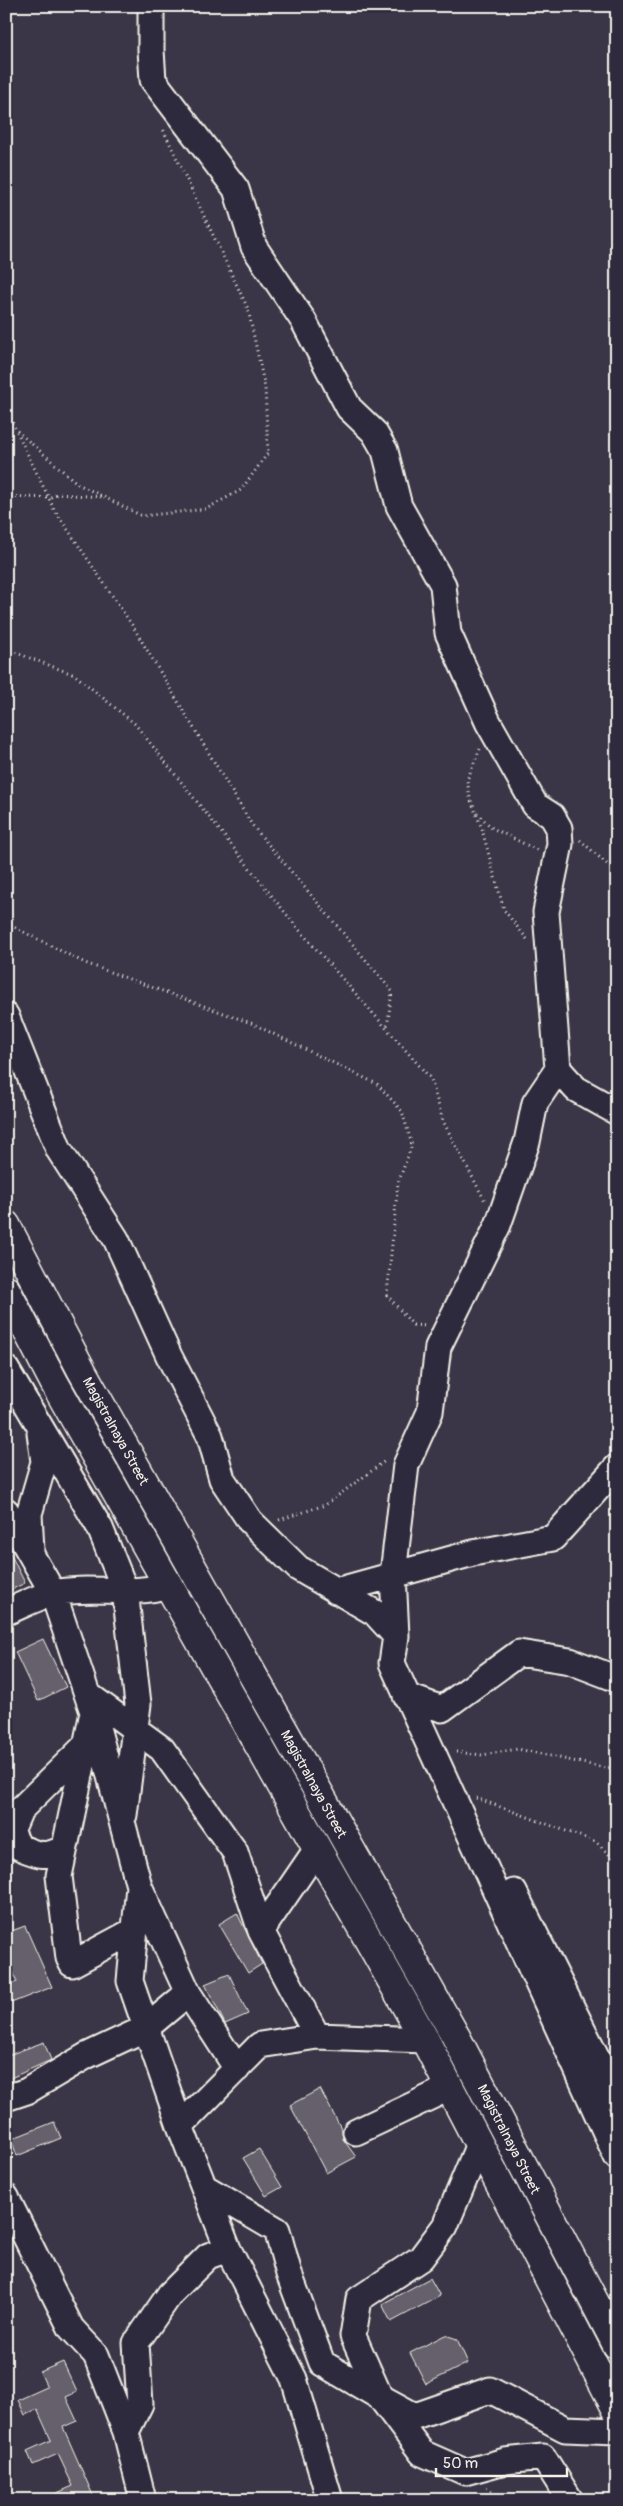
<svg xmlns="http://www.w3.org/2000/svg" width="623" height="2506" font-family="Pangolin,sans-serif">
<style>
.building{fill:#65616c;stroke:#f4f1e8}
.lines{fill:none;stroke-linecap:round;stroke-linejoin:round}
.minor-casing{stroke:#f4f1e8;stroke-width:29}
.major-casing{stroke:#f4f1e8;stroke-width:31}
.path{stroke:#f4f1e8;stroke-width:3;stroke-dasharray:1 4;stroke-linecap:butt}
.minor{stroke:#2f2a3d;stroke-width:25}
.major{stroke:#2f2a3d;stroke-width:28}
.labels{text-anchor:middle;stroke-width:4;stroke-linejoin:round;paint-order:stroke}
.street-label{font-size:14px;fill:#f4f1e8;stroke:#2f2a3d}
</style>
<rect width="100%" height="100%" fill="#3b3647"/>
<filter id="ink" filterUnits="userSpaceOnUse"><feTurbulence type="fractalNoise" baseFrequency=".02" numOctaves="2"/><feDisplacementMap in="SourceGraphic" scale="10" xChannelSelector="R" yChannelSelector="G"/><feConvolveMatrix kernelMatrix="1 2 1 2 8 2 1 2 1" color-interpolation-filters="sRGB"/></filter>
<g filter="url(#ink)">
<path class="building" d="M6,1545L25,1583L6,1592Z
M43,1639L66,1687L38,1701L15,1652Z
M237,1913L262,1964L248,1973L219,1924Z
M25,1926L52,1987L6,2005V1986L17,1982L6,1955V1933Z
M229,1974L248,2014L225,2024L205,1984Z
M44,2042L51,2060L6,2080V2056Z
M320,2089L342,2130L343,2139L356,2157L326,2173L290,2105Z
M54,2122L61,2138L17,2156L11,2139Z
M259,2149L282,2187L266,2196L243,2158Z
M430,2278L440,2296L391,2322L382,2304Z
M445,2335L457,2339L468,2363L426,2384L410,2353Z
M63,2362L77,2392L66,2397L77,2421L63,2427L95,2500H41L73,2486L58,2454L33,2465L27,2451L51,2440L37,2409L25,2415L18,2400L47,2387L40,2372Z"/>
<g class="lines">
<g class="minor-casing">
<path id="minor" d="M151,6V50L153,80L236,189L254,247L303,320L349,408L374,432L385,451L399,506L443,585L448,633L488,722L535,805L552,816L559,828L560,844L546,912L558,1069L535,1103L527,1142L498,1225L438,1347L430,1412L406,1465L393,1574L396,1636L392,1663L617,2157
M6,1016L59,1150L116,1239L169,1356L210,1436L222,1479L250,1521L298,1568L375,1613L396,1636
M558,1069L576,1089L617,1112
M6,1369L100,1528L125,1590L138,1704L124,1815
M6,1511L53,1593L93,1712L139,1886L130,1981L180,2126
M31,1550L29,1514L44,1462L40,1433
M336,1591L473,1553L553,1538L617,1467
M6,1612C21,1606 37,1597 53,1593C90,1585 132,1597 168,1585
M87,1694L162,1749L235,1852L261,1931
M406,1696L442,1709L519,1653L570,1661L617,1679
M92,1717L59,1876L69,1958L72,1964L135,1930
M65,1847C46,1859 38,1855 19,1847L11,1831L20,1810L86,1745
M317,1849L261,1931L317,2036L425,2040
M139,1886L188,1993L237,2069
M514,1892L617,2098
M317,2036L260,2045L180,2126L228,2249L294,2379L330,2500
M6,2098L27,2091L86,2056L146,2028L188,1993
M356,2132L449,2088
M479,2144L445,2226L421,2258L359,2299L353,2336L380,2397L415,2416L490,2390L565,2429L617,2431
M204,2187L277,2230L289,2274L322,2363L380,2397L422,2453L465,2472L505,2461L543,2457L570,2500
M6,2197L71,2328L96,2355L126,2432L143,2500
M126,2432L140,2404L136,2343L170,2294L208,2256L228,2249"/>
</g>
<g class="major-casing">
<path id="major" d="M6,1225L82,1371L455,2035L617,2345
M6,1290L55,1384L425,2040L617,2410"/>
</g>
<path class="path" d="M6,409L54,509L132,625L252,825L392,991L387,1028
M17,431L78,484L142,516L206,509L241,490L268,453L265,388L248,309L162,127
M6,496L49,498L57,494L103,497
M6,649L75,675L135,724L295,925L431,1079L443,1121L485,1201
M480,749L467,780L470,798L481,826L504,910L527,939
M477,813L492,828L539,851
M580,840L617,873
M6,923L85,963L251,1023L377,1084L402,1111L412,1145L398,1183L387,1295L413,1325L427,1326
M279,1520L325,1505L385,1461
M456,1752L482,1755L518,1749L605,1768L617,1767
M476,1798L596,1842L617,1862
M487,2488L502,2500"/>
<use href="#minor" class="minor"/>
<use href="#major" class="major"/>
</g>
</g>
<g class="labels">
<g class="street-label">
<text transform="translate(116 1431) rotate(61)" y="5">Magistralnaya Street</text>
<text transform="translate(314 1784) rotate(61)" y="5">Magistralnaya Street</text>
<text transform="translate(509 2139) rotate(63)" y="5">Magistralnaya Street</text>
</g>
</g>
<rect width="623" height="2506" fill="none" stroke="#2f2a3d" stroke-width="25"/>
<rect x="12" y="12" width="598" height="2481" fill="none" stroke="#f4f1e8" stroke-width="2" filter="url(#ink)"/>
<path d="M436 2468v8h131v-8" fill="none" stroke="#f4f1e8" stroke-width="2.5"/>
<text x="443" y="2468" font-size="15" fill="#f4f1e8" stroke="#2f2a3d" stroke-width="4" paint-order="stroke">50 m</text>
</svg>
